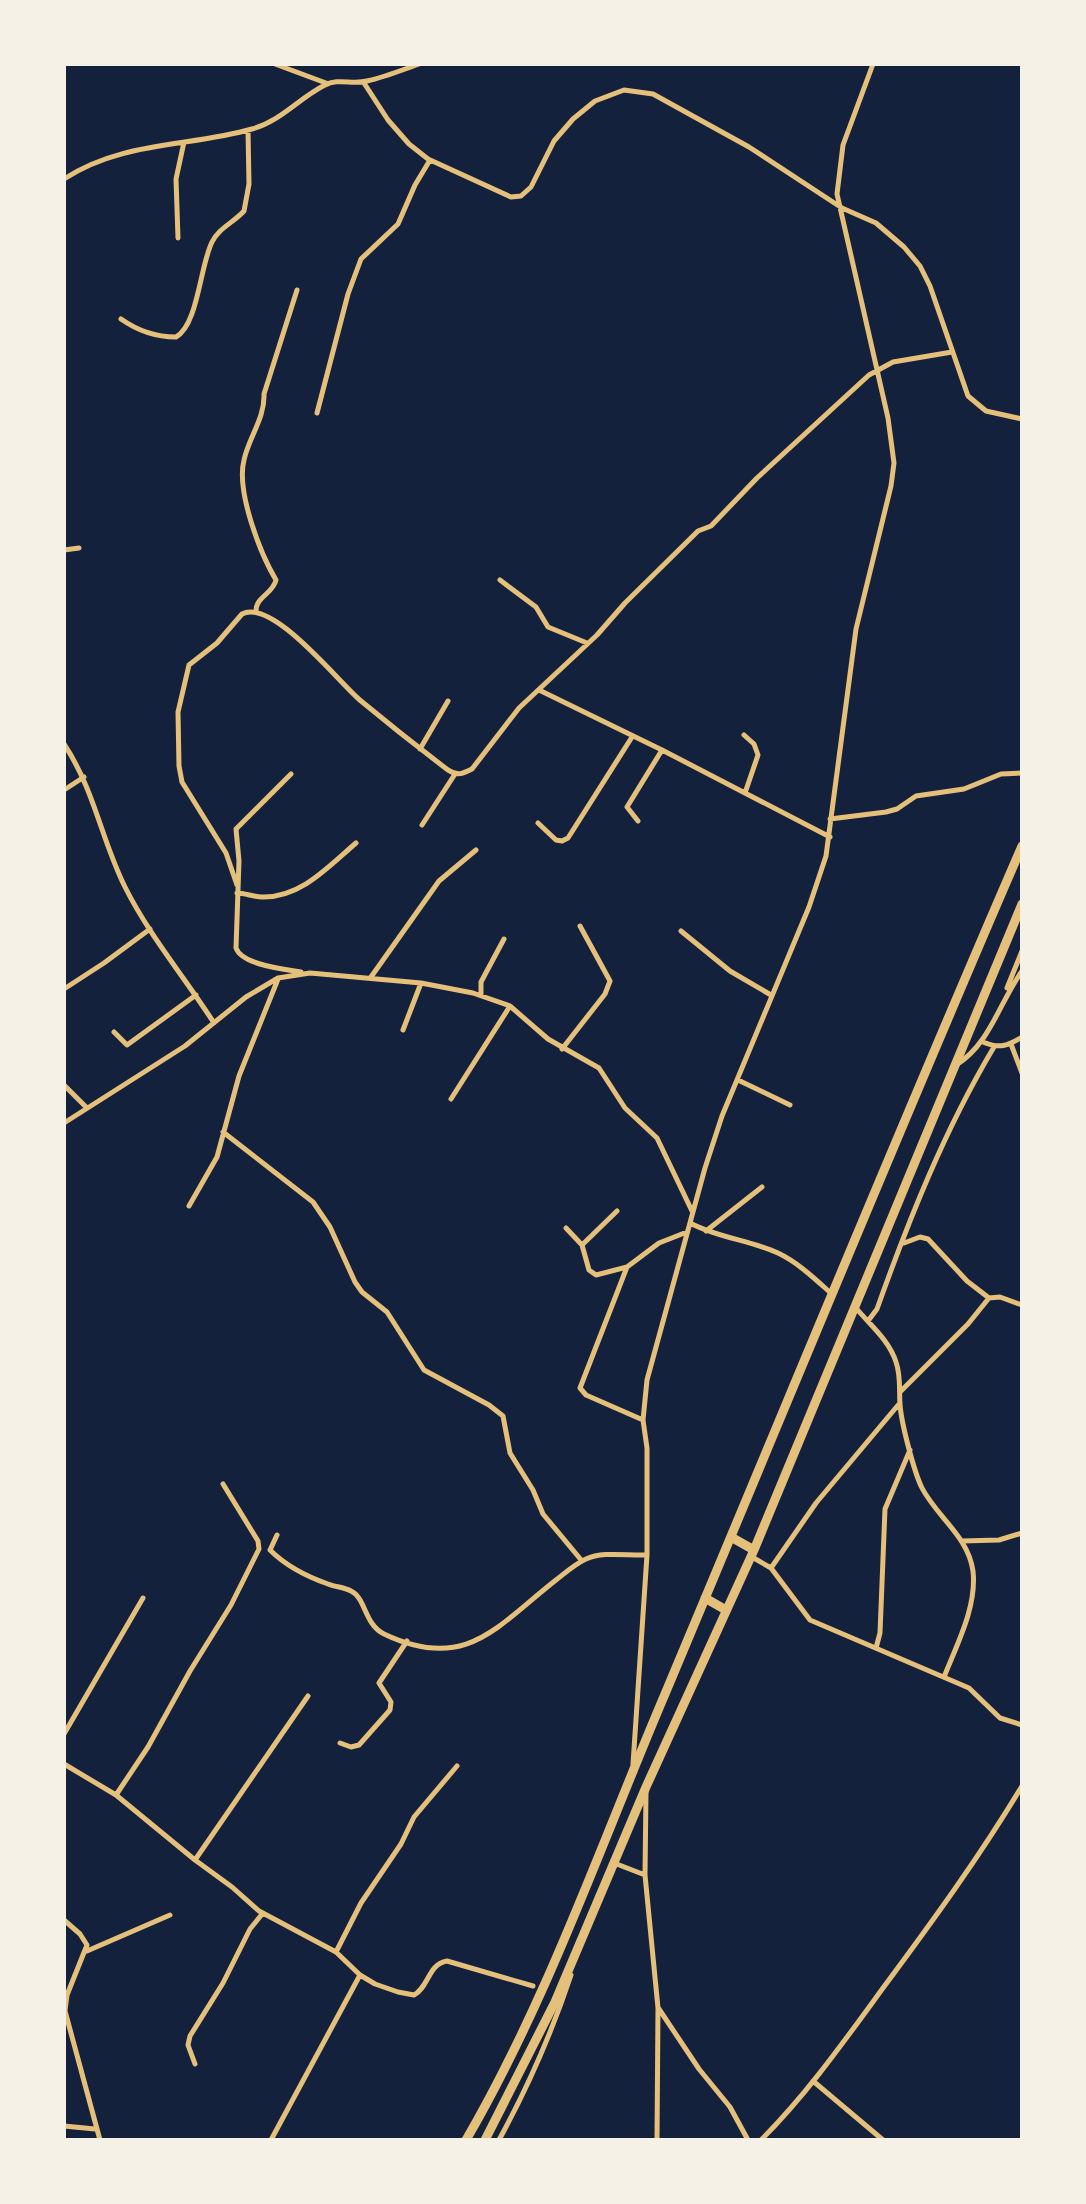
<svg xmlns="http://www.w3.org/2000/svg" width="1086" height="2204" font-family="'Varela Round',sans-serif">
<style>
.lines{fill:none;stroke-linecap:round;stroke-linejoin:round}
.minor{stroke:#e5c07b;stroke-width:5}
.trunk{stroke:#e5c07b;stroke-width:9}
</style>
<rect width="100%" height="100%" fill="#14213d"/>
<g class="lines">
<path class="minor" d="M275,64L326,83
M364,83L388,120L409,144L428,159L511,197L521,196L531,187L554,141L573,119L595,101L624,90L653,94L749,147L842,208L876,223L904,247L920,266L930,286L968,396L986,411L1022,419
M64,179C122,141 189,147 252,129C281,121 299,98 325,85C338,78 353,85 367,81C385,77 402,70 419,64
M178,238L176,179L184,142
M121,319C138,331 156,337 176,337C198,325 200,266 212,242C219,228 233,223 244,211L249,184L248,130
M317,413L348,294L361,259L398,224L415,185L430,160
M64,550L79,548
M500,580L536,607L548,627L587,643
M256,612C255,597 273,594 276,580C260,553 236,491 244,460C249,437 265,418 264,394L297,290
M539,690L662,750L830,837
M744,735L754,744L758,755L745,793
M64,744C95,791 101,839 125,887C149,935 185,978 214,1023
M420,749L448,701
M291,774L236,829L239,861L236,948C242,965 284,969 301,972
M64,790L84,777
M830,819L886,812L897,809L916,796L964,789L1001,774L1022,773
M638,821L627,807L662,750
M538,823L556,840L562,841L568,838L632,737
M422,825L455,774
M237,885L226,853L182,782L179,766L178,712L189,665L217,643L242,614C273,598 339,683 361,701C390,725 419,748 448,770C458,776 462,774 472,769L519,708L597,635L625,603L698,531L711,526L757,478L869,375L893,362L952,352
M237,893C245,893 254,897 262,897C301,898 329,866 356,843
M681,931L730,971L771,995
M371,977L439,881L476,850
M1007,988L1022,951
M64,989L104,963L150,929
M481,995V982L504,939
M403,1030L421,983
M114,1032L127,1045L196,995
M983,1042C999,1049 1008,1046 1022,1037
M1011,1044L1022,1073
M562,1049L605,994L610,981L580,926
M956,1065C990,1044 999,1003 1022,971
M738,1080L790,1105
M64,1085L87,1108
M451,1099L510,1006
M64,1123L185,1046L246,997L278,978L310,973L421,983L473,993L510,1006L548,1039L599,1068L625,1108L657,1138L692,1211
M223,1132L313,1202L330,1227L355,1282L362,1292L387,1312L424,1370L489,1405L503,1416L510,1453L533,1490L543,1514L582,1561
M189,1206L217,1157L239,1076L278,979
M690,1223C718,1238 750,1240 778,1253C799,1263 816,1280 833,1295
M566,1228L582,1245L589,1270L596,1275L627,1267L659,1243L687,1232
M706,1231L762,1187
M904,1243L920,1237L928,1239L967,1281L989,1298
M582,1245L617,1211
M627,1267L580,1388L586,1395L643,1420
M856,1308C870,1325 889,1340 896,1362C901,1376 899,1390 900,1404C901,1422 914,1472 922,1488C937,1517 968,1536 973,1571C977,1607 957,1644 944,1677
M868,1321L877,1309C909,1219 945,1129 994,1047
M901,1391L968,1324L989,1298L1000,1297L1022,1305
M277,1535L270,1550C285,1565 308,1577 328,1584C335,1587 344,1587 351,1591C366,1598 364,1624 384,1634C466,1673 497,1626 556,1580C565,1573 575,1564 586,1559C603,1551 628,1556 647,1555
M962,1541L999,1540L1022,1533
M752,1557L771,1568L810,1620L969,1688L1000,1718L1022,1725
M771,1568L816,1503L899,1404
M876,1648L880,1633L885,1509L910,1450
M64,1734L143,1598
M340,1743L351,1747L359,1745L390,1710L391,1702L379,1683L407,1641
M64,1764L116,1795L195,1860L232,1887L259,1911L336,1952L360,1975L375,1984L398,1992L414,1995C429,1987 428,1964 447,1961L533,1986
M633,1764L647,1555V1448L643,1420L647,1380L705,1168L722,1116L809,907L826,856L856,629L891,486L894,463L888,418L837,194L843,145L873,64
M646,1792L645,1875L658,2008L657,2140
M116,1795L148,1747L190,1671L231,1605L259,1549L258,1541L223,1484
M195,1860L308,1696
M614,1863L645,1875
M64,1920L80,1934L87,1945L67,1995L65,2011L100,2140
M87,1951L170,1915
M336,1952L361,1903L401,1844L414,1817L457,1766
M659,2009L699,2069L730,2107L748,2140
M195,2064L188,2045L190,2036L223,1983L250,1929L263,1913
M813,2081L883,2140
M64,2126L95,2129
M271,2140L360,1975
M499,2140C528,2087 552,2032 571,1975
M761,2140C807,2094 845,2040 883,1988C932,1922 980,1856 1022,1786"/>
<path class="trunk" d="M731,1537L754,1550
M705,1598L726,1610
M466,2140C548,1999 601,1844 665,1694C784,1411 900,1127 1022,846
M485,2140L555,2002L646,1787L754,1550L1022,904"/>
</g>
<rect width="1086" height="2204" fill="none" stroke="#f6f1e7" stroke-width="132"/>
</svg>
